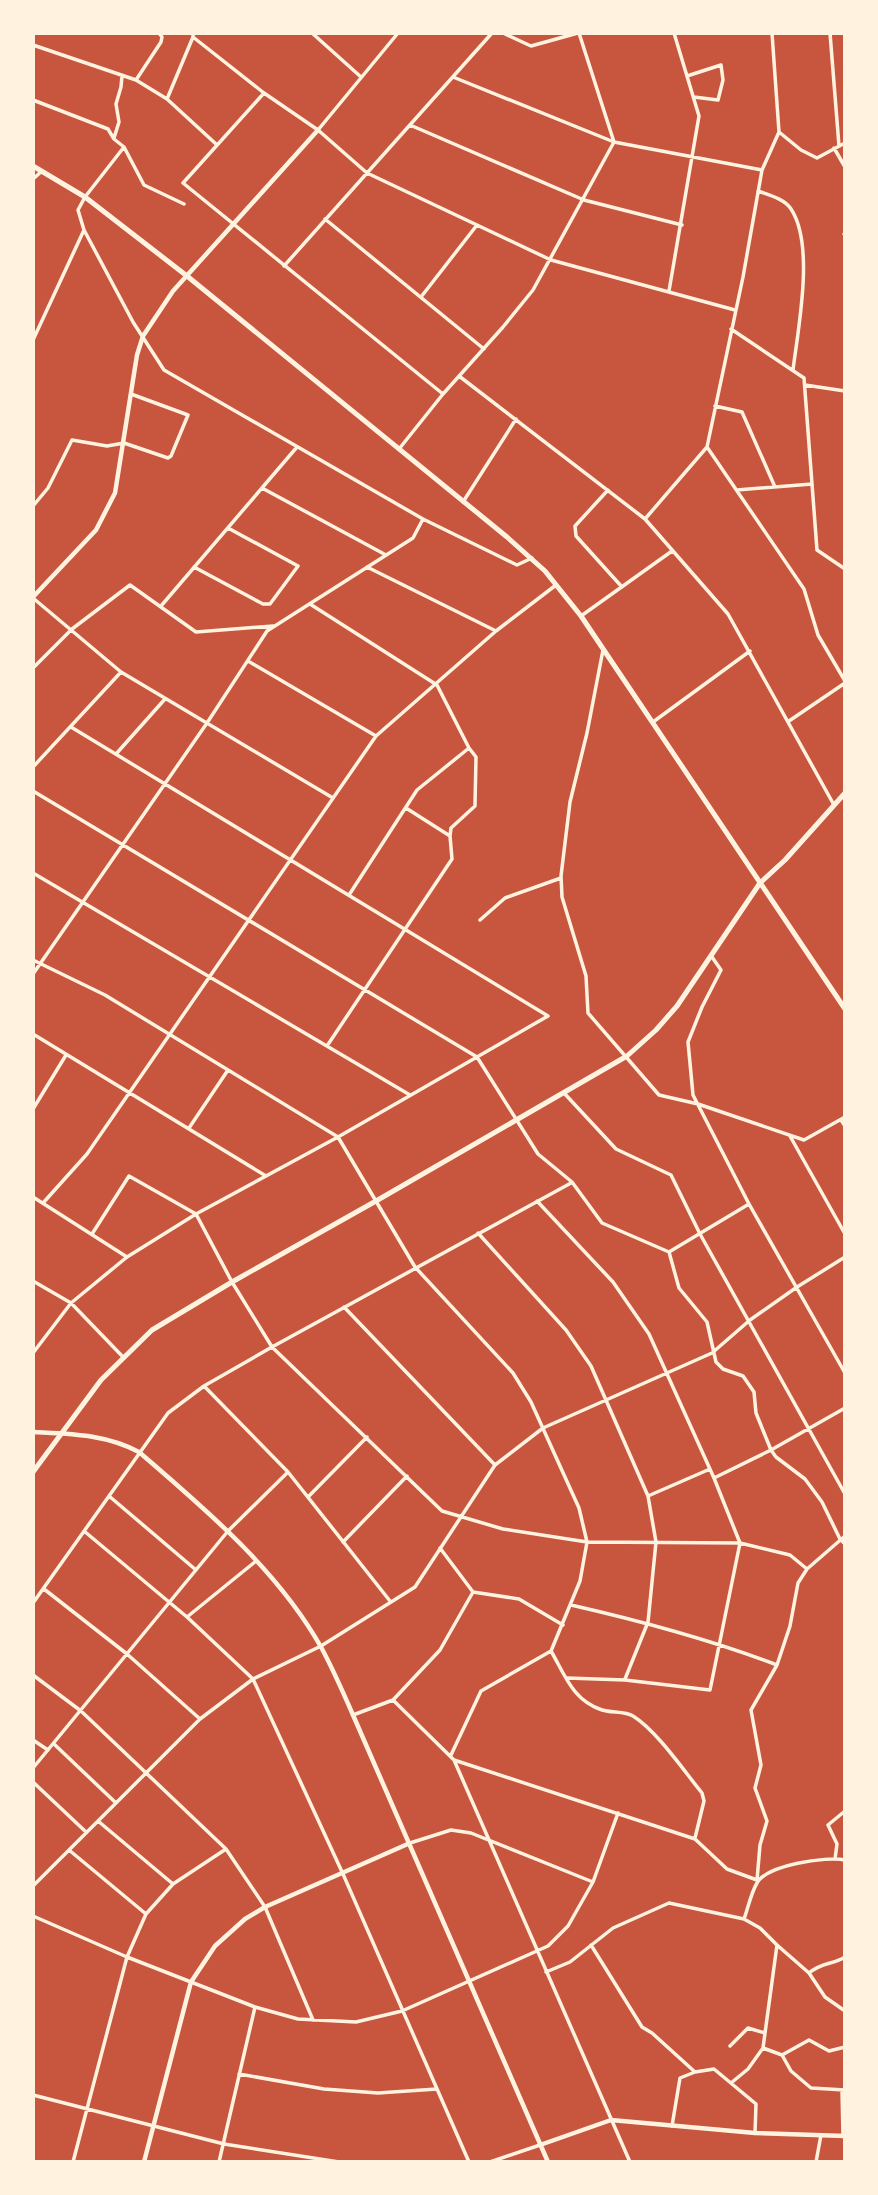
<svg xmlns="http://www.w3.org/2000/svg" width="878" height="2195" font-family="'Varela Round',sans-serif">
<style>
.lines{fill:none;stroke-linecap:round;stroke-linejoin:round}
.minor{stroke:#fff3e0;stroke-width:3.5}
.tertiary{stroke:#fff3e0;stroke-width:4.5}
.secondary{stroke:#fff3e0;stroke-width:5}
</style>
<rect width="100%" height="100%" fill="#c8553d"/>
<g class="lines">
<path class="minor" d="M193,33V37L264,93L318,130L367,173L551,260L735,310
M312,33L361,77
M503,33L531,46L578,33
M830,33L839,146
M33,45L136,80L161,42L162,37L159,33
M687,76L721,65L723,80L718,100L694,97
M453,77L614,142L762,170L779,132L772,33
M136,80L167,99L216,144
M264,93L183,183L443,394
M167,99L193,37
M33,100L108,129L114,139L124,147L144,185L184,204
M410,125L584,200L682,225
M318,130L398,33
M779,132L801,150L817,158L845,143
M114,138L119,122L116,104L121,87L122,76
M834,148L845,167
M762,170L743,277L707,447L804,589L818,635L845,681
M33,179L42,171
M758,191C769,195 785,199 791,209C815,245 798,329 793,370
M325,219L484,349
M84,230L133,322L164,370L423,519L517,565L532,558
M844,234H845
M284,266L492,33
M669,291L699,116L674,33
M421,297L477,225
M731,329L804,378L817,550L845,569
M33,340L84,230L78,210L85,197L124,147
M459,376L645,519L728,614L834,805
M805,385L845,391
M715,406L742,412L775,487
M399,449L443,394L503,327L533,290L614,142L579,33
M262,488L386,555
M608,490L575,526L576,536L622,587
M737,490L812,484
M463,502L516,419
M33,506L48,488L72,440L107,446L124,443L168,458L171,456L188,415L131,394
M645,519L707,447
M194,567L263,604H270L298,566L228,528
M367,567L496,631
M33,598L121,672L333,798
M310,604L437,685L469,748L417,790L349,895
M161,606L297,447
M581,616L672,551
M603,650L587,733L570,802L561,876L562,897L586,976L588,1013L659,1095L698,1104L804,1140L845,1117
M248,661L376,736
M33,668L72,629L130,585L196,632L273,626
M789,721L845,683
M653,722L750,651
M116,754L165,699
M33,767L121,672
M33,791L477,1057L538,1154L572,1182L602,1223L669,1252L749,1204
M450,836L451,828L475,806L476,757L469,748
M33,873L410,1095
M480,920L505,898L561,878
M712,957L721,970L702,1007L688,1042L693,1095L749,1204L845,1373
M33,960L105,995L338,1137L415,1267L513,1373L531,1402L579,1508L587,1542L580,1581L551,1651L481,1691L451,1755
M33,974L207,723L267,631L413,538L423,519
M33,1034L266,1176
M327,1046L452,859L450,836L406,808
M564,1093L616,1149L671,1175L700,1234L845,1494
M33,1109L66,1055
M841,1120L845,1126
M189,1128L228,1070
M790,1136L845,1234
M33,1197L127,1257
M537,1201L613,1282L649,1334L714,1478L740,1543L710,1690L625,1680L567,1678
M43,1203L87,1154L376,736L496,631L556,585
M478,1233L566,1330L591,1366L648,1496L656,1542L648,1622L625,1679
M92,1234L129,1176L196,1214L232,1282L272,1347L442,1511L503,1529L587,1542L740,1543L790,1555L807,1569
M669,1252L679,1288L707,1322L716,1362L723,1369L743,1376L754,1392L756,1413L771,1450L776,1457L805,1479L822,1502L840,1539L845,1544
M33,1281L71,1303L124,1358
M344,1307L495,1465
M33,1353L71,1303L127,1257L196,1214L338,1137L548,1016L71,727
M204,1386L288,1472L390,1601
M714,1478L771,1450L845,1408
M109,1496L196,1570
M648,1496L710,1469
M308,1497L367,1437
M84,1531L187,1617L253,1679L343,1874L469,2162
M343,1542L407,1476
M440,1548L473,1592L519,1599L563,1625
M44,1589L127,1654L200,1719
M33,1603L168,1413L204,1386L272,1347L571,1183
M571,1605C641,1621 709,1639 777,1665
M187,1617L256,1561
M551,1651C565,1675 573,1701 602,1710C612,1713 625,1711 633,1716C657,1731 684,1771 702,1793L704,1801L695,1838
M33,1675L81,1711L226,1849L265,1907L313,2020
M393,1700L454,1760L630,2162
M353,1715L393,1700L440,1650L473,1592
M33,1740L48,1750
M54,1744L116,1803
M454,1760L695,1839L727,1869L757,1880L760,1845L767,1821L755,1788L761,1765L751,1710L777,1665L790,1626L798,1583L807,1569L845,1536
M33,1768L228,1531L288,1472
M33,1782L86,1832
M98,1821L173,1884
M410,1843L451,1830L471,1833L593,1882
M69,1850L146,1914
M835,1859L837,1844L828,1825L845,1811
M33,1886L200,1719L253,1679L321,1646L415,1587L495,1465L543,1428L712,1353L750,1320L797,1287L845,1257
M33,1916L127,1957L255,2007L298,2019L356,2022L402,2011L548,1946L568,1926L593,1882L618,1813
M744,1919C748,1908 751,1893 757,1883C767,1865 826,1856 845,1860
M591,1945L642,2027L652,2033L695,2072
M777,1945L809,1973L825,1997L845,2011
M546,1972L570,1962L613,1928L669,1903L744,1919L760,1928L777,1945L763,2048L748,2069L731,2083
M809,1973C822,1962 832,1965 845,1957
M730,2046L748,2028L765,2033
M763,2048L782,2055L809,2040L829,2051L845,2047
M782,2055L791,2071L811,2088L845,2090
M239,2074L324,2089L378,2093L437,2089
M842,2090L843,2136
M33,2095L224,2144L339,2162
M672,2126L680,2078L695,2072L714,2069L756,2104L755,2133
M73,2162L127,1957L146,1914L173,1884L226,1849
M219,2162L255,2007
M490,2162L540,2145
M816,2162L821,2135"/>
<path class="tertiary" d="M33,597L96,530L115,493L137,355L143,336L173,291L318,130
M33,1432C71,1434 105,1434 139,1452C206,1510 277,1569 321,1647C333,1669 343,1692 353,1715L548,2162
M540,2145L611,2120L755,2133L845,2136
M144,2162L191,1982L215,1946L245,1919L265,1907L410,1843"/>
<path class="secondary" d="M33,166L85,197L187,276L507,537L545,571L581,616L845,1009
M33,1472L101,1380L152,1330L232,1282L376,1201L627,1056L656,1030L677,1006L760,883L785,860L845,793"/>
</g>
<rect width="878" height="2195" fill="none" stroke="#fff3e0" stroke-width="70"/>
</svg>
